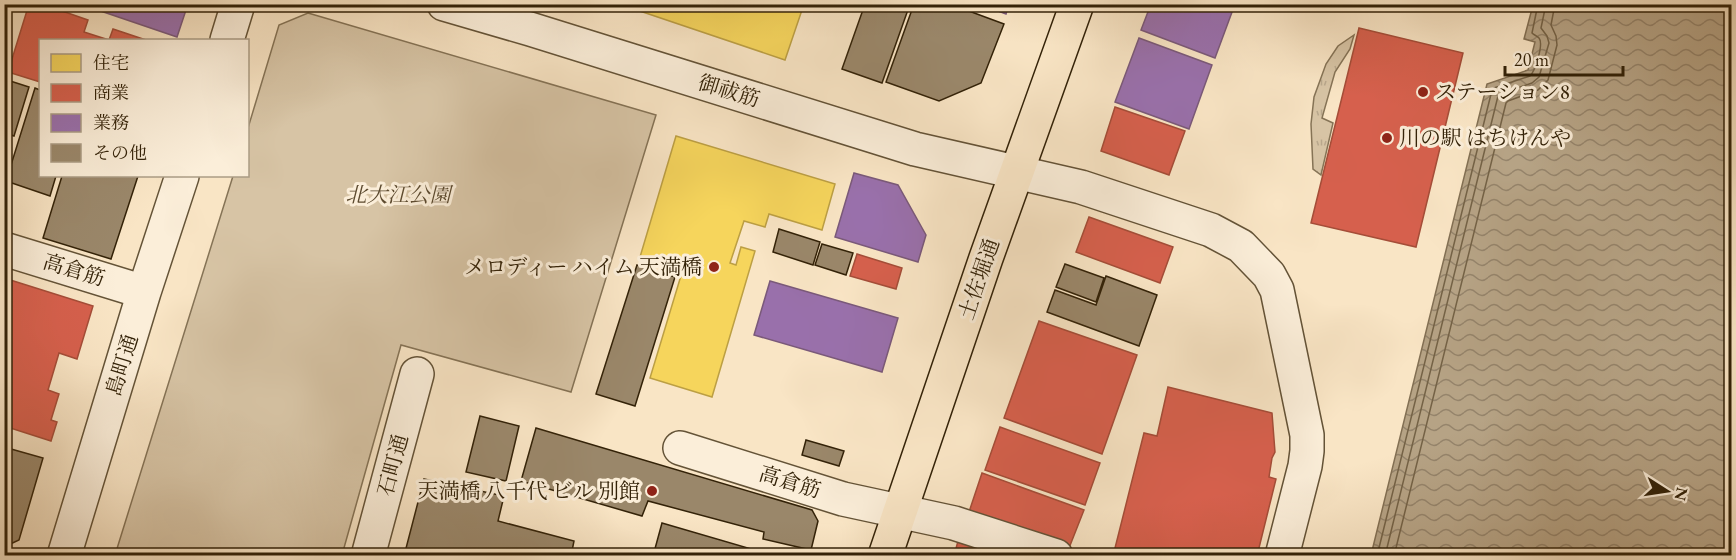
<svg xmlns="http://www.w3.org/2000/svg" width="1736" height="560" font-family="'EB Garamond','Noto Serif JP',serif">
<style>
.grass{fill:url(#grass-tufts);stroke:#857356;stroke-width:1.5}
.green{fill:#d7c4a5;stroke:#857356;stroke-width:1.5}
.water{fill:url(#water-waves);stroke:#826f53;stroke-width:1.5}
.homes{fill:#f6d55c;stroke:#bc9f43;stroke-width:1.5}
.shops{fill:#d6604d;stroke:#a54d38;stroke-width:1.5}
.offices{fill:#9970ab;stroke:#7a597a;stroke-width:1.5}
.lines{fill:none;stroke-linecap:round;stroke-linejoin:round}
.shore{stroke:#746246;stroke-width:1.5}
.building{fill:#9a876a;stroke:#332208;stroke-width:1.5}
.minor-casing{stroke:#645337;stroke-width:36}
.major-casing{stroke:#332208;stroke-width:36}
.minor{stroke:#fbeed9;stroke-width:33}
.major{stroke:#f9e5c5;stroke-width:33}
.poi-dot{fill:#8f2418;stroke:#fbeed9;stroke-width:2}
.labels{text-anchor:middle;stroke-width:6;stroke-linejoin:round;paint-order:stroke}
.street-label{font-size:21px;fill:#332208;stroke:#fbeed9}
.poi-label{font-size:21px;fill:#332208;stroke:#fbeed9;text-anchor:start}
.park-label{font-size:21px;font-style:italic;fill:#5c4a2f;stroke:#fbeed9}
</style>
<defs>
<pattern id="grass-tufts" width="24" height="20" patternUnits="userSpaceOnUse" patternTransform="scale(1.5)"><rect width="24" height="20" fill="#d7c4a5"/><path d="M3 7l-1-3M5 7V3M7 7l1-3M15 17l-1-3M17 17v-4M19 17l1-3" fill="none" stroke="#b9a88d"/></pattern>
<pattern id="water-waves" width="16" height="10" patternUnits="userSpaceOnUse" patternTransform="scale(1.5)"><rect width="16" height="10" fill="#b6a385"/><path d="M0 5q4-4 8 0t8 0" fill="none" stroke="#95846b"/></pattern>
</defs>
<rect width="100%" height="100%" fill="#f9e5c5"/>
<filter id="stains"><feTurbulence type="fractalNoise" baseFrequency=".00333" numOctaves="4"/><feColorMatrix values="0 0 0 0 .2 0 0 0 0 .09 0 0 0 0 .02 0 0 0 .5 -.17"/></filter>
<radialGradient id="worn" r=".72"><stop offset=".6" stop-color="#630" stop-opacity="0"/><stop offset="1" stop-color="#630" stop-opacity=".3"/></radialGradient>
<path class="grass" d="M1354,35L1350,49L1335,72L1322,118L1333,123L1321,175L1313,169L1311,124L1314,97L1326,64L1338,46Z"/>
<path class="green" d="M308,13L656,115L571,392L401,345L342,555H115L233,176H248V128L279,25Z"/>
<path class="water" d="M1533,5H1731V555H1371L1487,84L1528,70L1535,42L1524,39Z"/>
<path class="homes" d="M619,4H804L785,60Z
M676,136L835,184L822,230L769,214L765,227L744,221L730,263L736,265L741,247L755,251L712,397L650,378L683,269L640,257Z"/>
<path class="shops" d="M29,4H42L88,20L84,32L109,40L113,29L146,40H40V82L8,72Z
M1359,28L1463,53L1416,247L1311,223Z
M1115,107L1185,131L1169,175L1101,151Z
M1089,217L1173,247L1160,283L1076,252Z
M857,254L902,268L896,289L850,276Z
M4,278L93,306L77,359L59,353L48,390L59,394L51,420L57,422L51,441L4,426Z
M1039,321L1137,355L1102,454L1004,418Z
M1168,387L1272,413L1275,452L1272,458L1269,477L1276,479L1257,556H1113L1144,433L1157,436Z
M1000,427L1100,463L1085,505L985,470Z
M982,473L1084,510L1069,548L969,512Z
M958,541L1002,556H954Z"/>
<path class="offices" d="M80,4H188L177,37Z
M980,4H1009L1006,14Z
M1151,4H1235L1215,58L1141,30Z
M1139,38L1212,65L1189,129L1115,102Z
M854,173L898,185L926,235L918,262L835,237Z
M770,281L898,318L882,372L754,335Z"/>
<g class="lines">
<path class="shore" d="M1377,556L1492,90L1494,88L1530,76C1535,71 1544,44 1539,38C1537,36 1534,35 1532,33L1538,4
M1385,556L1498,96L1500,94L1532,83L1539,77L1549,43L1547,36L1541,28L1546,4
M1394,556L1506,103L1508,101L1538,90L1548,80L1557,45L1556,36L1551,25L1555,4"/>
</g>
<path class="building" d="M865,4H910L882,83L842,69Z
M914,4H950L1004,24L981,83L939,101L886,82Z
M4,79L29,87L14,136L4,133Z
M35,88L40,90V176H56L50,196L6,181Z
M62,176H138L111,259L43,238Z
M779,229L820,242L813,265L773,252Z
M822,244L853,253L846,275L815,265Z
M1065,264L1104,278L1096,302L1056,287Z
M637,265L675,277L635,406L596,394Z
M1106,276L1157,295L1139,346L1047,312L1055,290L1096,305Z
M480,416L519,426L506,481L466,472Z
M536,428L812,510L818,521L811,550L763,539L764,532L648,501L642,516L521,481Z
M806,440L844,451L839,466L802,455Z
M4,447L43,458L19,540L4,547Z
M424,479L504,496L498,521L574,541L571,556H404Z
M662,523L775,556H653Z"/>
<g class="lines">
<g class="minor-casing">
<path id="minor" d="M444,4L530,29L915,149L1081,187L1211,230L1241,246L1269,275L1277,290L1307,435V451L1305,466L1282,556
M227,40L238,4
M4,249L144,292
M680,448L843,499L954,523L1056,556
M64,556L144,292L182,176
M368,556L417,374"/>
</g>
<g class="major-casing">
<path id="major" d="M885,556L986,258L1077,4"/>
</g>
<use href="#minor" class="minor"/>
<use href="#major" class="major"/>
</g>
<g class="poi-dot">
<circle cx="1423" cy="92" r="6"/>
<circle cx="1387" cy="138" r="6"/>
<circle cx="714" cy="267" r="6"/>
<circle cx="652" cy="491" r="6"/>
</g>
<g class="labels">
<g class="street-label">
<text transform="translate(729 91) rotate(17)" y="7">御祓筋</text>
<text transform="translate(74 270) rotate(17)" y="7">高倉筋</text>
<text transform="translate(979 279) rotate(-71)" y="7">土佐堀通</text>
<text transform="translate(122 365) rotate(-73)" y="7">島町通</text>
<text transform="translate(393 465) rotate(-75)" y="7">石町通</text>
<text transform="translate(790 482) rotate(17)" y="7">高倉筋</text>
</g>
<g class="poi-label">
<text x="1435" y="99">ステーション8</text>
<text x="1399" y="145">川の駅 はちけんや</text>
<text x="702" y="274" text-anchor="end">メロディー ハイム 天満橋</text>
<text x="640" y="498" text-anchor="end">天満橋 八千代 ビル 別館</text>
</g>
<g class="park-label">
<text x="398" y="202">北大江公園</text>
</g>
</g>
<rect width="1736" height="560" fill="none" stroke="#f9e5c5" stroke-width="24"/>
<rect x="6" y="6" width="1724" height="548" fill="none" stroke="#332208" stroke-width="3"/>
<rect x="12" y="12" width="1712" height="536" fill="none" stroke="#332208" stroke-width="1.5"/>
<rect x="39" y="39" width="210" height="138" fill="#fbeed9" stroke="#ab9c85" stroke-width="1.5"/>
<rect x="51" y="54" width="30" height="18" fill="#f6d55c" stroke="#ab9c85" stroke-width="1.5"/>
<text x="93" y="69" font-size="18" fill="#332208">住宅</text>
<rect x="51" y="84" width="30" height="18" fill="#d6604d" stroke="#ab9c85" stroke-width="1.5"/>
<text x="93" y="99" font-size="18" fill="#332208">商業</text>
<rect x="51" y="114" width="30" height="18" fill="#9970ab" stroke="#ab9c85" stroke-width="1.5"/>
<text x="93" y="129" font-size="18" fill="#332208">業務</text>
<rect x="51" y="144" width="30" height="18" fill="#9a876a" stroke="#ab9c85" stroke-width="1.5"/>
<text x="93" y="159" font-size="18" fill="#332208">その他</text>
<g transform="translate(1667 491) rotate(102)" stroke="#fbeed9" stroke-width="4.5" paint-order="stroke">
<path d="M0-4.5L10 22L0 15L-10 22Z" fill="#332208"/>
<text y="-9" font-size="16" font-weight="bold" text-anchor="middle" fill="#332208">N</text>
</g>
<path d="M1505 66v9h118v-9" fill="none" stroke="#332208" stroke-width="3"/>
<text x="1514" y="66" font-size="18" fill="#332208" stroke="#fbeed9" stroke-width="4.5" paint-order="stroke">20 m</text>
<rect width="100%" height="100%" filter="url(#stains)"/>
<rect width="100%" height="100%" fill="url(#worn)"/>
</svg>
